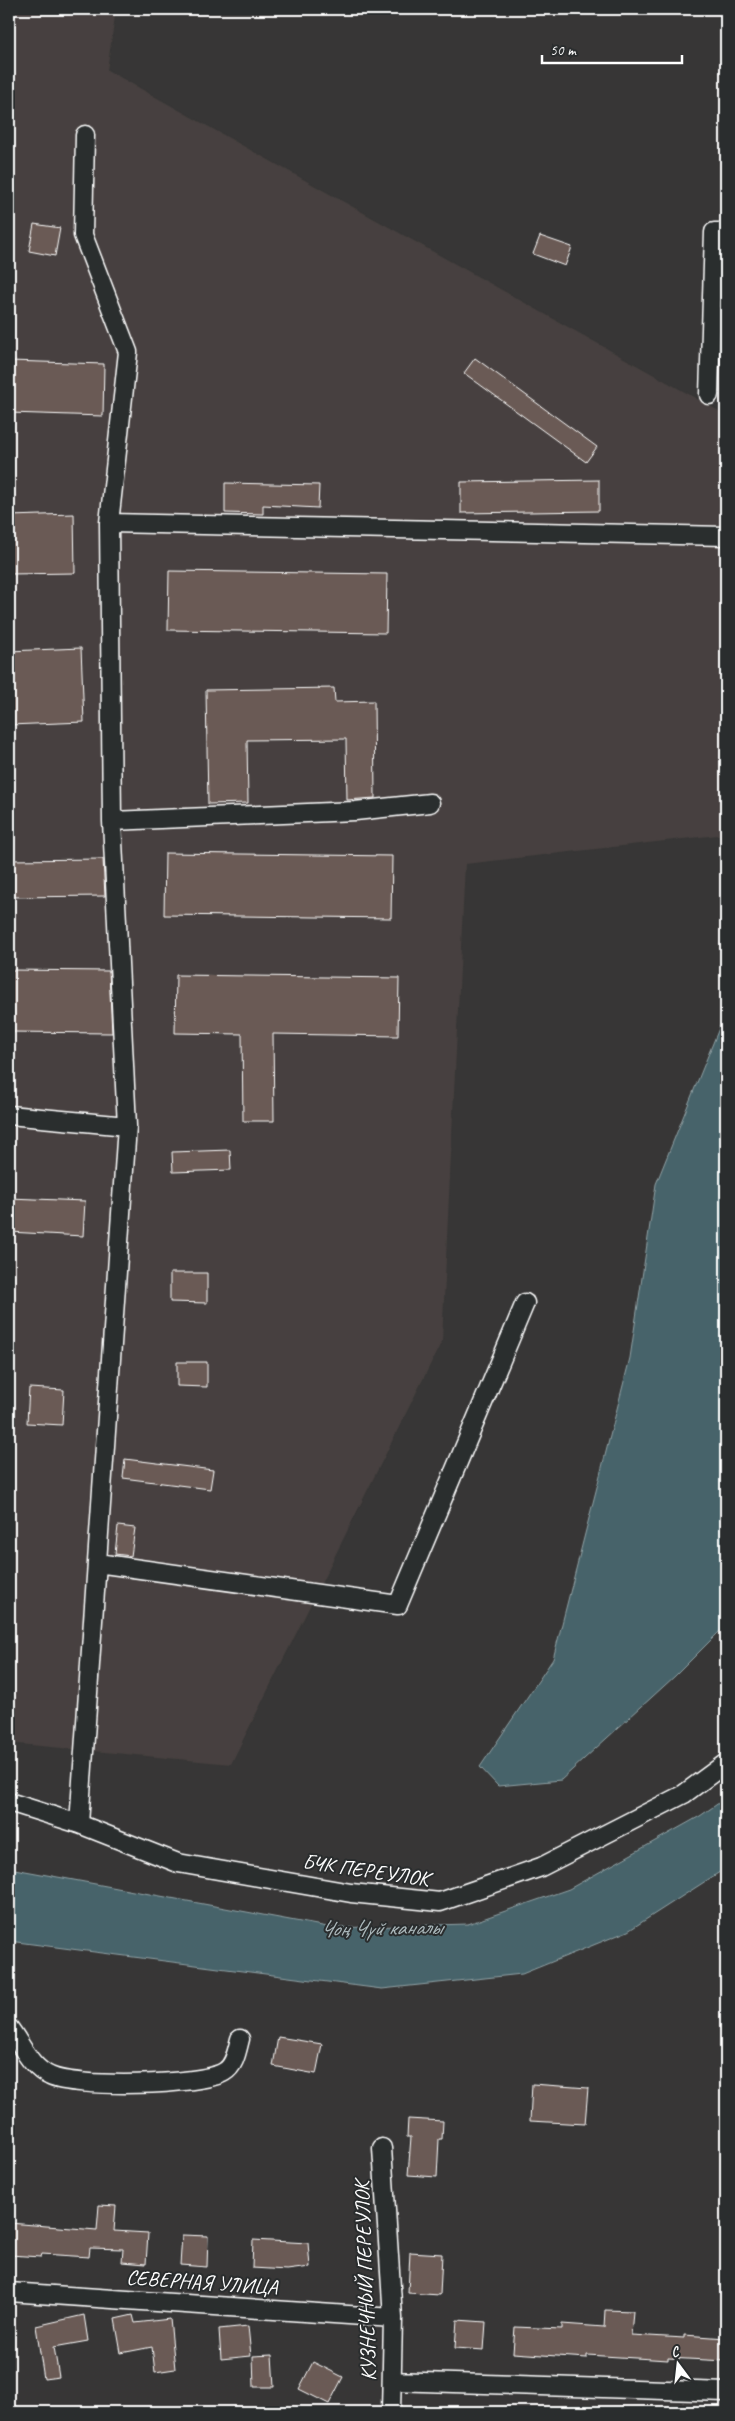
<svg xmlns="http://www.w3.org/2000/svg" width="735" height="2421" font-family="Caveat,sans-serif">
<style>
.built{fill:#47413f}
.water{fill:#47646a;stroke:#91a2a6}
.building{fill:#6b5a54;stroke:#fff}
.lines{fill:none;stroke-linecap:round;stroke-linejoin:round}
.minor-casing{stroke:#fff;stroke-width:21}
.minor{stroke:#2a2d2e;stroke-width:18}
.labels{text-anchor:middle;stroke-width:4;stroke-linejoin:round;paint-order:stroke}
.street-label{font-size:21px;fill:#fff;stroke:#2a2d2e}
.water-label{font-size:22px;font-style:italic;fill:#acb9bc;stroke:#2a2d2e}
</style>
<rect width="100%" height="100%" fill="#373636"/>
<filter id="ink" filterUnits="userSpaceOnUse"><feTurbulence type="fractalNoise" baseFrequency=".02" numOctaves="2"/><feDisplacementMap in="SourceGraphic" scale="10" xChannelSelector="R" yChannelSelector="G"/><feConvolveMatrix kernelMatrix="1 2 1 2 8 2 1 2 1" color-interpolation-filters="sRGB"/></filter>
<g filter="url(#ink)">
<path class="built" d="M9,9H116L107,70L726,415V834L465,864L442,1341L231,1764L9,1743Z"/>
<path class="water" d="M726,1011V1625L675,1676L561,1780L498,1786L480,1767L553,1659L630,1358L656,1184Z
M726,1798V1868L628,1931L522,1974L382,1989L9,1941V1868L333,1928L468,1924L569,1889L700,1816Z"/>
<path class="building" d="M34,224L60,228L55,256L29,251Z
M540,236L572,247L565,266L533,254Z
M475,358L597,447L586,462L464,373Z
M9,361L104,364L103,416L9,413Z
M599,480V511L461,513V482Z
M225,483L319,485L318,508L263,505V514L225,513Z
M74,514L75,573L9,574V516Z
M169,571L387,574L386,633L168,630Z
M81,648L84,722L9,725V651Z
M334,688L335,702L374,701L375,798L347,800L346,739L247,740L248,803L208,804L206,690Z
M165,853L392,856L391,918L164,915Z
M103,859L105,896L9,897V860Z
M9,970L109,971L112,1033L9,1032Z
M176,975L399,978L398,1036L273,1034L274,1121H243L242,1034L175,1033Z
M230,1150L231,1170L173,1172L172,1152Z
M9,1198L85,1201L83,1236L9,1232Z
M170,1273H207V1303L170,1302Z
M177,1362H207V1387L177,1386Z
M29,1388L64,1390L62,1425L27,1423Z
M125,1459L213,1470L210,1489L123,1478Z
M118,1526L135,1528L131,1556L115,1554Z
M278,2037L322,2044L316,2074L273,2066Z
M532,2084L588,2088L585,2124L530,2121Z
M408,2119L443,2121L442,2139H439L437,2177L408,2175L411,2137H407Z
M99,2205L116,2206L114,2231L148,2233L146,2264L122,2262L123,2249L90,2248L89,2257L42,2254L41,2257L9,2255V2223L97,2230Z
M182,2235L208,2236L207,2267L180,2265Z
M253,2240L308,2243L310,2267L287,2270L252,2268Z
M410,2252L442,2254L440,2295L408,2293Z
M605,2310L633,2311L631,2335L684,2338V2335L726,2338V2361L668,2358V2360L587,2355V2358L513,2353L515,2327L562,2329V2324L604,2327Z
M84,2315L88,2341L54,2347L59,2377L44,2379L36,2326Z
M133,2315L135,2323L170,2319L175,2369L155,2372L152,2347L121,2353L115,2319Z
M457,2320L486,2322L484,2350L455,2348Z
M248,2326L251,2356L221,2359L219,2329Z
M272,2355L274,2387H254L253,2356Z
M313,2362L343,2377L329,2404L299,2389Z"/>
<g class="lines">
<g class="minor-casing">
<path id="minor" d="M709,395L714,232H726
M109,523L726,536
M112,821L355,811L430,803
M9,1115L127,1126
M97,1563L398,1605L525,1303
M9,1802L79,1824L178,1863L351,1893L440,1902L541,1867L684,1794L726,1763
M79,1824L127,1126L112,821L109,523L128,352L83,235L85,135
M9,2028C22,2045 30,2067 50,2076C74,2088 201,2086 224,2072C235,2066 237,2050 240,2039
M382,2148L393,2318L391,2412
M9,2292L393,2318
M392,2381L726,2392"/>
</g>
<use href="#minor" class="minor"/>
</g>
</g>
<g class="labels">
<g class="street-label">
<text transform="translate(366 1870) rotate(8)" y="7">БЧК ПЕРЕУЛОК</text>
<text transform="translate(365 2281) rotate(-92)" y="7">КУЗНЕЧНЫЙ ПЕРЕУЛОК</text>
<text transform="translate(202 2282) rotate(4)" y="7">СЕВЕРНАЯ УЛИЦА</text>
</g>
<g class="water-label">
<text transform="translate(381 1927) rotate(-1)" y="8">Чоң Чүй каналы</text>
</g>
</g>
<rect width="735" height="2421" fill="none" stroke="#2a2d2e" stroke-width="30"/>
<rect x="15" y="15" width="705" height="2391" fill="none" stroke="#fff" stroke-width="2" filter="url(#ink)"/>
<g transform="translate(678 2364) rotate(345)" stroke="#2a2d2e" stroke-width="4" paint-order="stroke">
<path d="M0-4L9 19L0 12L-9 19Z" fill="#ffffff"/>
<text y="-8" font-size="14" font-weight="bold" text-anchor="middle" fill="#ffffff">С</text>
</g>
<path d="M542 55v8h140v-8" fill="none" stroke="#ffffff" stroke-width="2.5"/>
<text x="550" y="55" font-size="15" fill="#ffffff" stroke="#2a2d2e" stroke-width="4" paint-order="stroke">50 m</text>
</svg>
